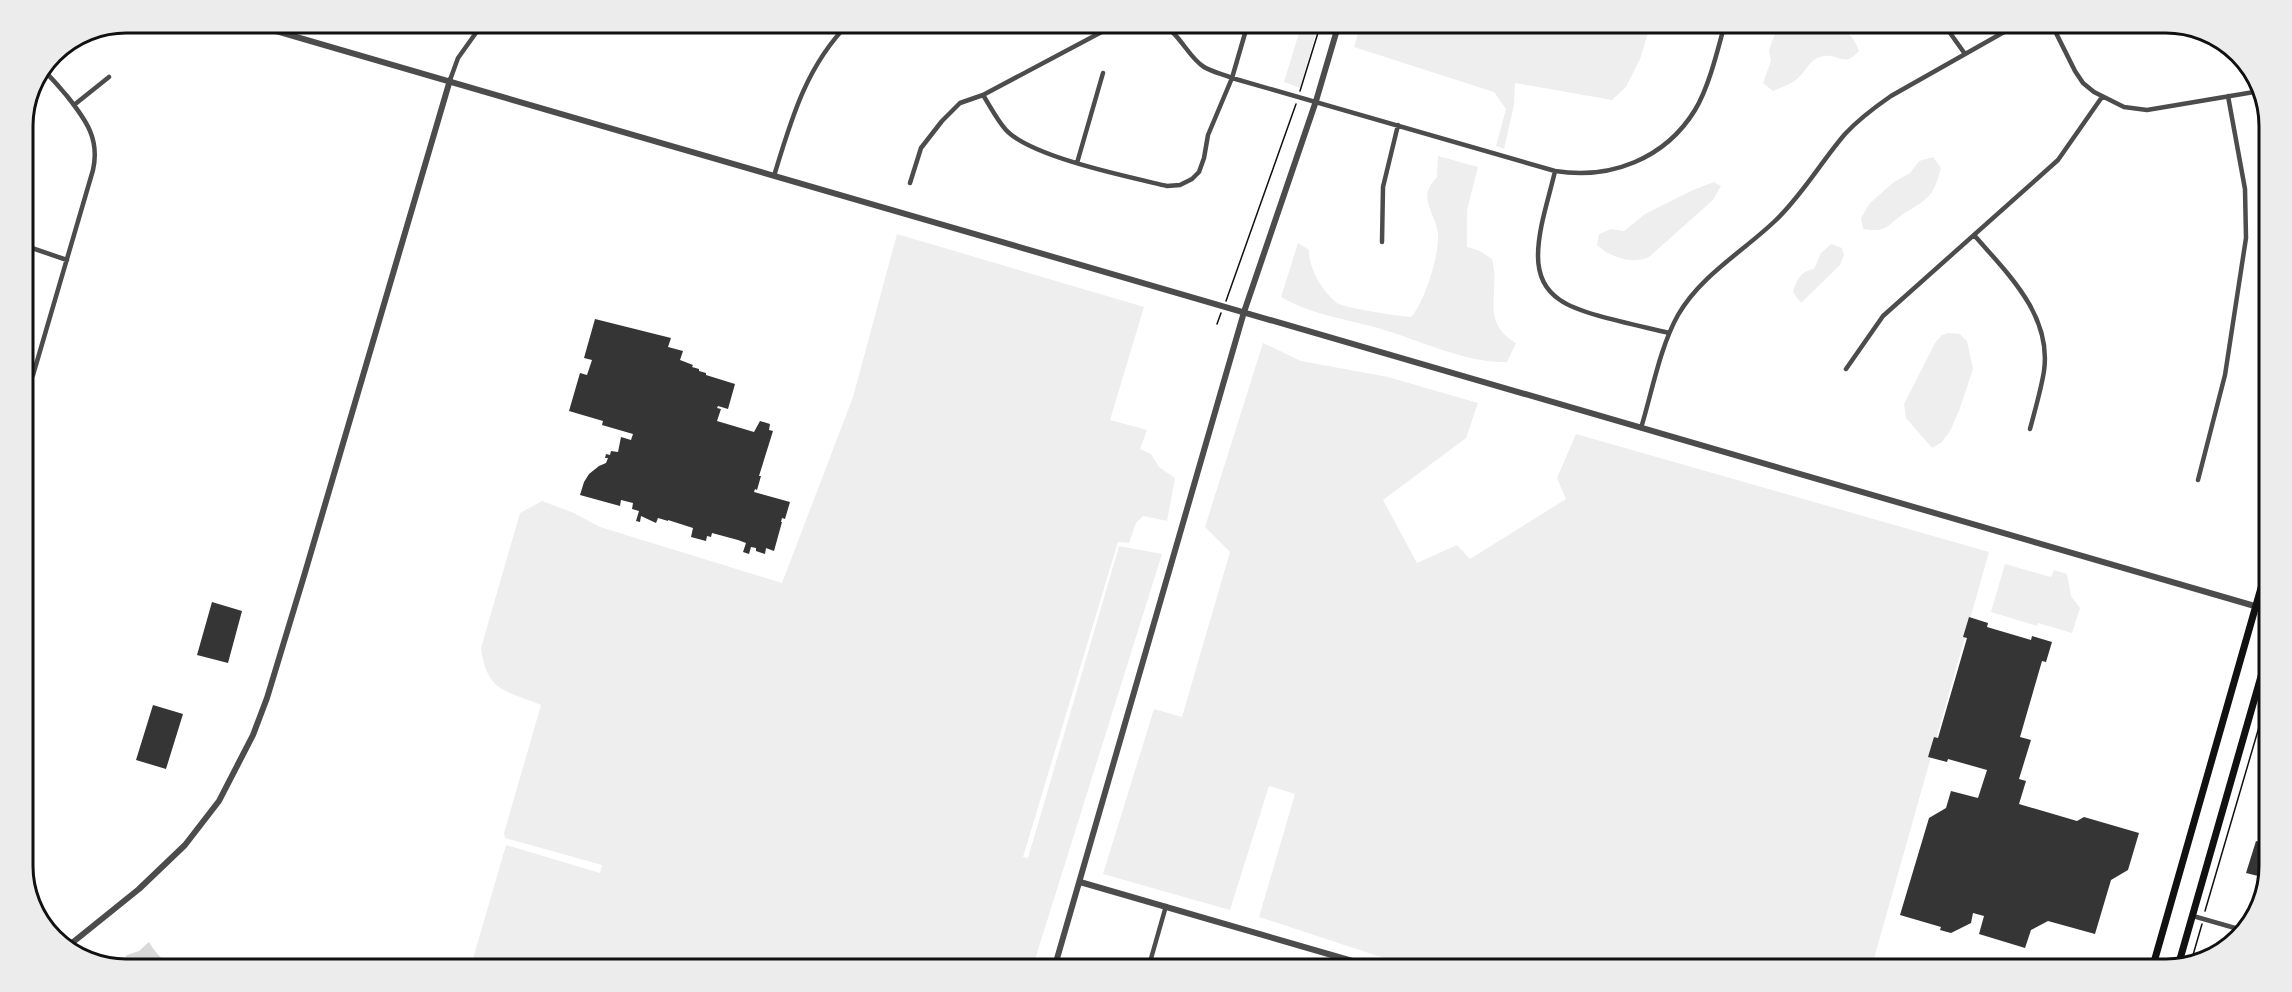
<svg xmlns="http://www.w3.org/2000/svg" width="2292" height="992" font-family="'Alegreya Sans',sans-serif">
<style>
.green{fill:#eee}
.water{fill:#d9d9d9}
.building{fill:#353535}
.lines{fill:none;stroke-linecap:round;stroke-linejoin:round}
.path{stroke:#111;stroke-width:1.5}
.minor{stroke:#4c4c4c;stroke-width:4.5}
.tertiary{stroke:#4c4c4c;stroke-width:6}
.secondary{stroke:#111;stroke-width:7}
.rim{fill:none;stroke:#111;stroke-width:3}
</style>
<rect width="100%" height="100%" fill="#fff"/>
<path class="green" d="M1302,23H1319L1300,88L1284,82Z
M1361,23H1651L1640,59L1626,87L1612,100L1515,83L1514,105L1504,149L1496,146L1506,109L1494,92L1354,47Z
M1791,23C1818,23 1848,19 1859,51C1844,68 1840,54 1824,56C1810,58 1808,69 1799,77C1793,84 1782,87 1773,91L1763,83L1771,61L1769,50L1777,28Z
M1438,156L1478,167L1467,210V247L1480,251L1492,259C1501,293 1479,321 1516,343L1507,362C1468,364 1416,339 1378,328C1345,319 1310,314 1281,297L1298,243L1309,250C1309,269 1322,291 1337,303C1344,308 1398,316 1411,317C1424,304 1440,253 1438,234C1435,210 1416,199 1437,177Z
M1933,157L1941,168C1933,197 1929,198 1905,213C1886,225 1889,233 1863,229L1861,218L1870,203L1894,182L1910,173L1919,161Z
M1714,182L1721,186L1713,200L1649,257C1632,265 1610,257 1597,245L1599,234L1611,229L1624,231L1645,214L1693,190Z
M897,234L1144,307L1110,420L1147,430L1140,449L1151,454L1159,467L1175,478L1167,521L1143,516L1136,523L1129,543L1118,542L1023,857L1028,858L1119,546L1162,554L1032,969H470L506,845L600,873L602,865L505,838L504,833L541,705C506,690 487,693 481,648L520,513L542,501L574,513L600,527L782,583L853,397Z
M1831,244L1842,248L1844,255L1840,265L1801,303L1793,292C1797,279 1800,272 1814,269L1821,253Z
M1948,333L1960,334L1967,341L1973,369L1959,411L1950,431L1942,442L1932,448L1906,418L1904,404L1935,343L1942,335Z
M1263,343L1301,361L1388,377L1478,403L1466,438L1383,500L1417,563L1457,545L1470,559L1566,499L1557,478L1576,434L1989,552L1871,969H1433L1384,958L1259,917L1295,794L1269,786L1230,910L1103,874L1154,709L1182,717L1230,552L1205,527Z
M2005,564L2051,577L2054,570L2067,574L2071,596L2080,608L2072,633L2038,623L2037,626L1991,612Z"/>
<path class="water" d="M149,942C156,954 166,965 181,969H126L116,968L127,955L139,951Z"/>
<path class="building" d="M595,319L671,338L668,347L683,351L680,360L693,365L692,367L699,369V371L706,373V375L735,384L728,409L718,406L717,408L721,409L717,421L754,432L760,421L770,424L769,430L773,431L759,476H761L757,490L755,489L754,492L790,502L785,519L782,518L781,522H782L774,551L766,548L765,554L756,551V548L751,547L749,554L743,552L746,543L738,540L712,533L711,537L707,536L706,541L691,537L693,528L668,520V521L658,518L656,523L641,516L640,522L636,521L639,511L632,509L633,503L621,500L620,506L580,495L584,482L589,474L599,466L606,463L608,458H605L606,454L610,455L611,451L618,452L621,437L631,440L633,434L602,425L603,421L569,411L580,373L587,375L592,360L584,358Z
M212,602L242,611L228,663L197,655Z
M1969,617L1988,623L1987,627L2031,640L2032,636L2052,642L2046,662L2042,661L2020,737L2031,740L2019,779L2026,781L2019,804L2077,821L2084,817L2139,833L2128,870L2111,880L2095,934L2048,921L2031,930L2025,948L1979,934L1984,916L1973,913L1971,923L1951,933L1940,930L1941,927L1900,915L1929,818L1946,808L1951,791L1978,798L1987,770L1948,759L1947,762L1928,757L1934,737L1938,738L1967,638L1963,637Z
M153,705L183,714L166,769L136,760Z
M2256,841L2262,843V877L2246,873Z"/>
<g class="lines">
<path class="path" d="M1300,91L1321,23
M1226,301L1296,104
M1217,324L1221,313
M2205,911L2264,710
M2191,962L2202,924"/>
<path class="minor" d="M662,23L669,29
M1154,23C1177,25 1186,56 1204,67C1212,72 1223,74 1232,78L1555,171C1610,180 1665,159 1695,110C1709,87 1718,49 1725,23
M1943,23L1965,54
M2051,23L2075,71L2083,83L2094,92L2124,107L2147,110L2260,91
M450,80L458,58L483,23
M983,95C990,106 997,120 1006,130C1031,157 1129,177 1167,186L1180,185L1192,179L1199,172L1204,158L1208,135L1232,78L1248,23
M74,105L109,77
M1077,163L1103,73
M1555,171C1549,198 1538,228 1538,256C1538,274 1545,290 1560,300C1581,315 1642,326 1669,333
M774,176C791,120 806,66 849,23
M910,183L921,148L942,121L960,103L983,95L1111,27L1133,23
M1974,235C2007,273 2052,315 2044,371C2041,390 2035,410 2030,429
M1382,242L1383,187L1398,125
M23,245L67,260
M1846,369L1883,316L2058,160L2102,97
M23,394L33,375L93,170C100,139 86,120 67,96C60,88 53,79 44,71
M1641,428C1652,392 1660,347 1678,315C1701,275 1744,251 1776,220C1803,194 1821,162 1845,134C1858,120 1875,107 1891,96L2020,23
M2198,480L2225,375L2246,238L2245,189L2228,96
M2193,916L2242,930
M1148,969L1166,906"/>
<path class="tertiary" d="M248,23L2265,609
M1080,882L1380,969
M67,947L139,889L185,845L219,801L253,735L267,698L304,576L450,80
M1054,969L1244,312L1316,101L1339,23"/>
<path class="secondary" d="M2178,966L2264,666
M2152,969L2265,574"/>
</g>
<path d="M0 0H2292V992H0ZM126 33H2166A93 93 0 0 1 2259 126V866A93 93 0 0 1 2166 959H126A93 93 0 0 1 33 866V126A93 93 0 0 1 126 33Z" fill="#ececec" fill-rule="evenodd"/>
<path class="rim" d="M126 33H2166A93 93 0 0 1 2259 126V866A93 93 0 0 1 2166 959H126A93 93 0 0 1 33 866V126A93 93 0 0 1 126 33Z"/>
</svg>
